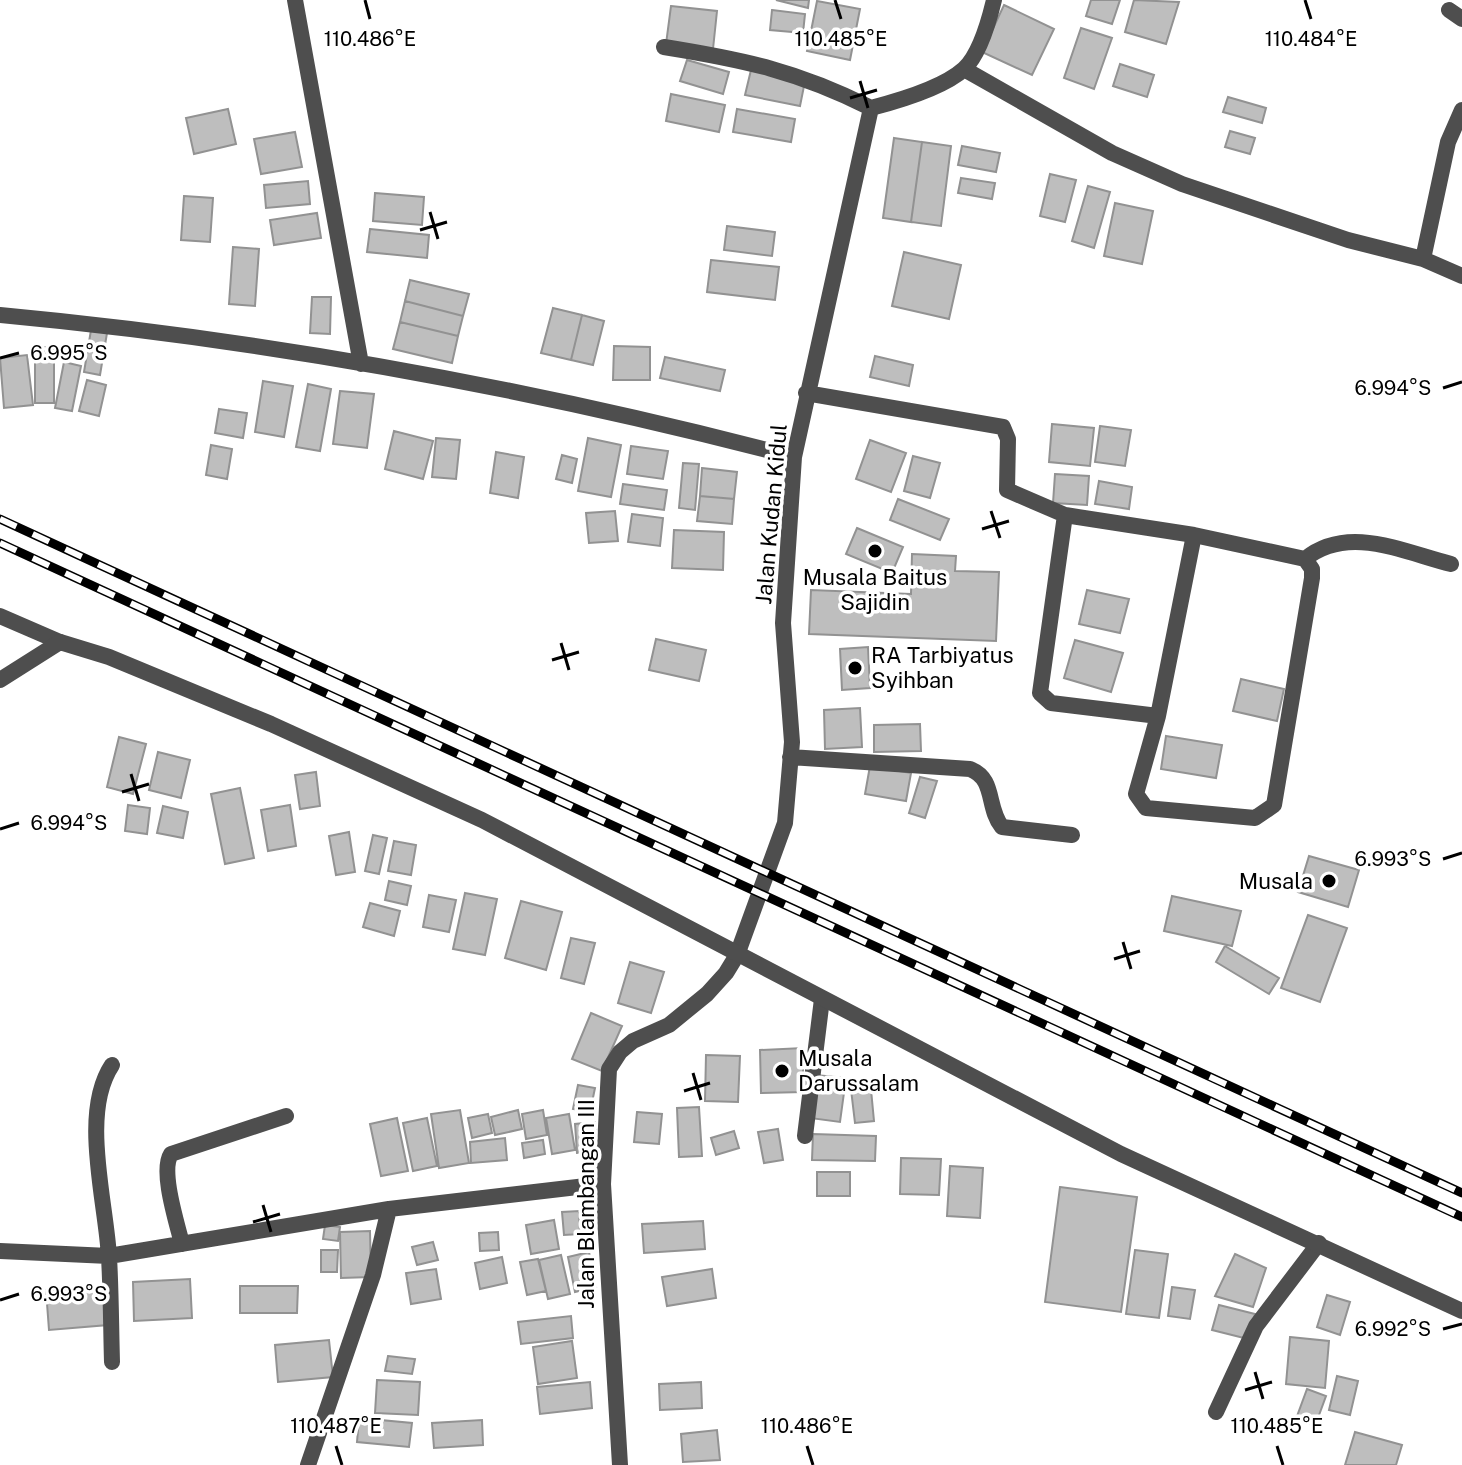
<svg xmlns="http://www.w3.org/2000/svg" width="1462" height="1465" font-family="'Public Sans',sans-serif">
<style>
.building{fill:#bebebe;stroke:#929292;stroke-width:2}
.lines{fill:none;stroke-linecap:round;stroke-linejoin:round}
.minor{stroke:#4e4e4e;stroke-width:16}
.tertiary{stroke:#4e4e4e;stroke-width:16}
.rail-casing{stroke:#000;stroke-width:9}
.rail{stroke:#fff;stroke-width:6;stroke-dasharray:18;stroke-linecap:butt}
.ticks{fill:none;stroke:#000;stroke-width:3}
.poi-dot{fill:#000;stroke:#fff;stroke-width:3}
.labels{text-anchor:middle;stroke-width:7;stroke-linejoin:round;paint-order:stroke}
.street-label{font-size:22px;fill:#000;stroke:#fff}
.poi-label{font-size:22px;fill:#000;stroke:#fff;text-anchor:start}
.ticks-label{font-size:20px;text-anchor:middle;fill:#000;stroke:#fff;stroke-width:7;stroke-linejoin:round;paint-order:stroke}
</style>
<rect width="100%" height="100%" fill="#fff"/>
<path class="building" d="M776,0H809L808,8Z
M1091,0H1120L1112,24L1086,16Z
M1134,0L1179,2L1166,44L1125,32Z
M817,1L860,9L850,60L807,51Z
M1004,5L1054,29L1032,75L982,52Z
M671,6L717,11L713,49L666,44Z
M772,10L805,14L803,33L770,30Z
M1081,28L1112,38L1094,89L1064,78Z
M687,60L729,72L723,94L680,81Z
M1120,64L1154,75L1147,97L1113,86Z
M751,70L805,81L800,106L745,95Z
M671,94L725,105L719,132L666,121Z
M1228,97L1266,108L1262,123L1223,112Z
M228,109L236,144L194,154L186,118Z
M737,109L795,119L791,142L733,132Z
M1230,131L1255,138L1250,154L1225,147Z
M295,132L302,167L261,174L254,139Z
M894,138L922,142L911,222L883,218Z
M922,142L951,146L941,226L911,222Z
M962,146L1000,153L996,172L958,165Z
M1050,174L1076,180L1065,222L1040,216Z
M961,178L995,183L992,199L958,193Z
M308,181L310,204L266,208L264,185Z
M1088,186L1110,192L1094,248L1072,241Z
M375,193L424,197L422,225L373,221Z
M184,196L213,198L210,242L181,240Z
M1115,203L1153,211L1142,264L1104,256Z
M317,213L321,238L274,245L270,220Z
M727,226L775,232L772,256L724,250Z
M370,229L429,235L427,258L367,252Z
M233,247L259,249L255,306L229,304Z
M904,252L961,265L949,319L892,306Z
M711,260L779,267L775,300L707,292Z
M410,280L469,294L463,316L405,301Z
M312,297H331L330,334L310,333Z
M405,301L463,316L458,336L400,322Z
M553,308L582,315L571,360L541,353Z
M582,315L604,321L593,365L571,360Z
M400,322L458,336L452,363L393,349Z
M91,330L107,333L100,375L84,372Z
M614,346L650,347V380H613Z
M35,347H54V403H35Z
M27,355L33,405L4,408L0,358Z
M875,356L913,365L909,386L870,377Z
M665,357L725,370L720,391L660,378Z
M64,362L81,366L72,411L55,408Z
M87,380L106,385L99,416L79,411Z
M263,381L293,386L284,437L255,432Z
M308,384L331,389L320,451L296,447Z
M340,391L374,394L367,448L333,444Z
M219,409L247,413L243,438L215,433Z
M1052,424L1094,428L1090,466L1049,462Z
M1100,426L1131,430L1125,466L1095,462Z
M394,431L433,441L423,479L385,469Z
M436,438L460,440L456,479L432,477Z
M588,438L621,445L611,497L578,491Z
M870,440L906,453L891,492L856,479Z
M211,445L232,449L227,479L206,475Z
M631,446L668,451L663,479L627,474Z
M496,452L524,457L518,498L490,493Z
M562,455L577,459L572,483L556,479Z
M913,456L940,463L930,498L904,491Z
M683,463L699,464L695,510L679,508Z
M702,468L737,472L734,499L700,496Z
M1055,474L1089,476L1087,505L1053,503Z
M1099,481L1132,487L1129,509L1095,504Z
M623,484L667,490L664,510L620,504Z
M700,496L734,499L732,524L697,521Z
M898,499L949,519L940,540L890,520Z
M615,511L618,541L589,543L586,513Z
M632,514L663,518L660,546L628,542Z
M857,528L903,547L892,573L846,554Z
M674,530L724,532L723,570L672,568Z
M912,554L956,556L955,571L999,572L996,641L809,634L811,590L911,594Z
M1087,590L1129,599L1120,633L1079,624Z
M656,639L706,650L699,681L649,670Z
M1075,640L1123,653L1111,692L1064,678Z
M868,647L870,688L842,690L840,649Z
M1241,679L1284,689L1277,721L1233,711Z
M860,708L862,747L825,749L824,710Z
M920,724L921,751L874,752V725Z
M1166,736L1222,745L1216,778L1161,769Z
M119,737L146,744L133,794L107,787Z
M158,752L190,760L181,798L149,790Z
M870,766L911,773L906,801L865,794Z
M316,772L320,806L300,809L295,775Z
M920,777L937,781L925,818L909,813Z
M240,788L254,858L225,864L211,794Z
M128,805L150,808L147,834L125,831Z
M290,805L296,846L268,851L261,810Z
M163,806L188,812L183,838L157,833Z
M349,832L355,872L336,875L329,836Z
M373,835L387,838L379,874L365,871Z
M394,841L416,845L411,875L388,871Z
M1309,856L1359,870L1348,907L1298,892Z
M389,881L411,886L407,905L385,900Z
M465,893L497,899L485,955L453,949Z
M429,895L456,900L449,932L423,927Z
M1172,896L1241,911L1232,946L1164,931Z
M521,901L562,912L546,970L505,958Z
M370,903L400,911L394,936L363,927Z
M1308,915L1347,928L1320,1002L1281,988Z
M571,938L595,943L584,984L561,978Z
M1225,946L1279,978L1269,994L1216,962Z
M630,962L664,972L651,1013L618,1003Z
M591,1013L622,1026L602,1071L572,1059Z
M803,1048V1092L761,1093L760,1050Z
M706,1055L740,1056L738,1102L705,1101Z
M815,1075L846,1078L840,1122L810,1118Z
M870,1079L874,1121L855,1123L850,1081Z
M578,1085L595,1088L590,1112L573,1109Z
M699,1107L702,1156L679,1157L677,1108Z
M460,1110L469,1163L439,1168L431,1114Z
M518,1110L522,1129L495,1135L491,1117Z
M543,1110L547,1135L526,1139L522,1114Z
M637,1112L662,1114L659,1144L634,1142Z
M488,1114L492,1133L472,1138L468,1118Z
M569,1114L575,1150L552,1154L546,1118Z
M397,1118L408,1171L381,1176L370,1124Z
M427,1118L437,1166L413,1171L403,1123Z
M595,1122L597,1151L577,1153L575,1124Z
M778,1129L783,1160L764,1163L758,1132Z
M734,1131L739,1148L716,1155L711,1138Z
M813,1134L876,1136L875,1161L812,1160Z
M505,1138L507,1160L471,1163L470,1142Z
M543,1140L545,1154L524,1158L522,1143Z
M901,1158L941,1159L939,1195L900,1194Z
M950,1166L983,1168L980,1218L947,1216Z
M817,1172H850V1196H817Z
M1060,1187L1137,1197L1121,1312L1045,1302Z
M579,1211L580,1234L564,1235L562,1212Z
M554,1220L559,1249L531,1254L526,1225Z
M703,1221L705,1249L644,1253L642,1224Z
M325,1225L340,1227L338,1241L323,1239Z
M370,1231L371,1277L341,1278L340,1232Z
M498,1232L499,1250L480,1251L479,1233Z
M433,1242L438,1260L417,1265L412,1247Z
M321,1250H338L337,1272H321Z
M1135,1250L1168,1254L1159,1318L1126,1314Z
M589,1252L596,1287L575,1292L568,1257Z
M1235,1254L1266,1268L1253,1307L1215,1296Z
M561,1255L570,1294L548,1299L539,1260Z
M502,1257L507,1283L480,1289L475,1263Z
M538,1259L546,1291L527,1295L520,1262Z
M436,1269L441,1299L411,1304L406,1273Z
M712,1269L716,1298L667,1306L662,1277Z
M190,1279L192,1318L134,1321L133,1282Z
M105,1285L108,1325L49,1330L46,1290Z
M240,1286H298L297,1313H240Z
M1172,1287L1195,1290L1190,1319L1168,1316Z
M1327,1295L1350,1302L1340,1335L1317,1327Z
M1219,1305L1255,1314L1248,1339L1212,1330Z
M571,1316L573,1338L521,1344L518,1322Z
M1290,1337L1329,1341L1325,1388L1286,1384Z
M329,1340L333,1377L278,1382L275,1345Z
M572,1341L577,1378L538,1384L533,1347Z
M388,1356L415,1359L412,1374L385,1371Z
M1337,1376L1358,1381L1350,1415L1329,1410Z
M377,1380L420,1382L418,1415L375,1413Z
M590,1382L592,1408L540,1414L537,1387Z
M701,1382L702,1408L660,1410L659,1384Z
M1307,1389L1326,1396L1315,1426L1296,1419Z
M359,1418L412,1423L409,1447L357,1442Z
M482,1420L483,1445L434,1448L432,1423Z
M717,1430L720,1460L683,1462L681,1434Z
M1355,1432L1402,1445L1396,1465H1345Z"/>
<g class="lines">
<path class="minor" d="M295,0L361,364
M1449,10L1462,19
M664,47C745,60 797,71 871,108
M964,69L1112,153L1182,184L1348,240L1423,259L1462,276
M1423,259L1448,142L1462,110
M0,315C268,340 534,389 794,457
M806,393L1003,427L1008,439L1007,490L1065,515L1194,535L1305,559L1312,569V578L1274,805L1255,818L1146,808L1136,794L1158,716L1194,535
M1065,515L1040,693L1051,703L1158,716
M1305,559C1348,524 1403,552 1451,564
M0,616L60,642
M790,757L970,769C996,779 986,807 1002,827L1072,835
M112,1065C80,1113 106,1201 109,1257C111,1292 111,1327 112,1362
M805,1136L822,999
M182,1244C177,1223 160,1171 171,1154L286,1116
M0,1251L109,1256L389,1209L603,1184
M1216,1412L1256,1326L1319,1243
M308,1465L373,1275L389,1209
M620,1465L603,1184L609,1069L620,1052L633,1041L669,1025L707,994L726,973L737,955L785,823L792,742L783,623L794,457L871,108C898,101 943,88 964,69C980,54 989,21 994,0"/>
<path class="tertiary" d="M0,680L60,642L109,657L271,724L482,820L1121,1154L1462,1311"/>
<g class="rail-casing">
<path id="rail" d="M0,519L1462,1193
M0,543L1462,1217"/>
</g>
<use href="#rail" class="rail"/>
</g>
<path class="ticks" d="M365,0L370,19M835,0L841,19M1305,0L1311,19M860,81L868,108M850,98L877,90M430,212L438,239M420,230L447,222M0,358L19,353M1443,388L1462,382M991,511L1000,538M982,529L1009,521M561,643L569,670M552,660L579,652M131,774L139,801M122,792L149,784M0,829L19,823M1443,859L1462,853M1123,942L1131,969M1114,959L1140,951M693,1073L701,1100M684,1091L710,1083M263,1205L271,1232M253,1222L280,1214M0,1300L19,1294M1443,1329L1462,1324M1255,1372L1263,1399M1245,1390L1272,1382M336,1446L342,1465M807,1446L813,1465M1277,1446L1283,1465"/>
<g class="poi-dot">
<circle cx="875" cy="551" r="8"/>
<circle cx="855" cy="668" r="8"/>
<circle cx="1329" cy="881" r="8"/>
<circle cx="782" cy="1071" r="8"/>
</g>
<g class="labels">
<g class="street-label">
<text transform="translate(771 514) rotate(-85)" y="8">Jalan Kudan Kidul</text>
<text transform="translate(586 1204) rotate(-90)" y="8">Jalan Blambangan III</text>
</g>
<g class="poi-label">
<text x="875" y="585" text-anchor="middle">Musala Baitus<tspan x="875" dy="25">Sajidin</tspan></text>
<text x="871" y="663">RA Tarbiyatus<tspan x="871" dy="25">Syihban</tspan></text>
<text x="1313" y="889" text-anchor="end">Musala</text>
<text x="798" y="1066">Musala<tspan x="798" dy="25">Darussalam</tspan></text>
</g>
</g>
<g class="ticks-label">
<text x="370" y="46">110.486°E</text>
<text x="841" y="46">110.485°E</text>
<text x="1311" y="46">110.484°E</text>
<text x="69" y="360">6.995°S</text>
<text x="1393" y="395">6.994°S</text>
<text x="69" y="830">6.994°S</text>
<text x="1393" y="866">6.993°S</text>
<text x="69" y="1301">6.993°S</text>
<text x="1393" y="1336">6.992°S</text>
<text x="336" y="1433">110.487°E</text>
<text x="807" y="1433">110.486°E</text>
<text x="1277" y="1433">110.485°E</text>
</g>
</svg>
